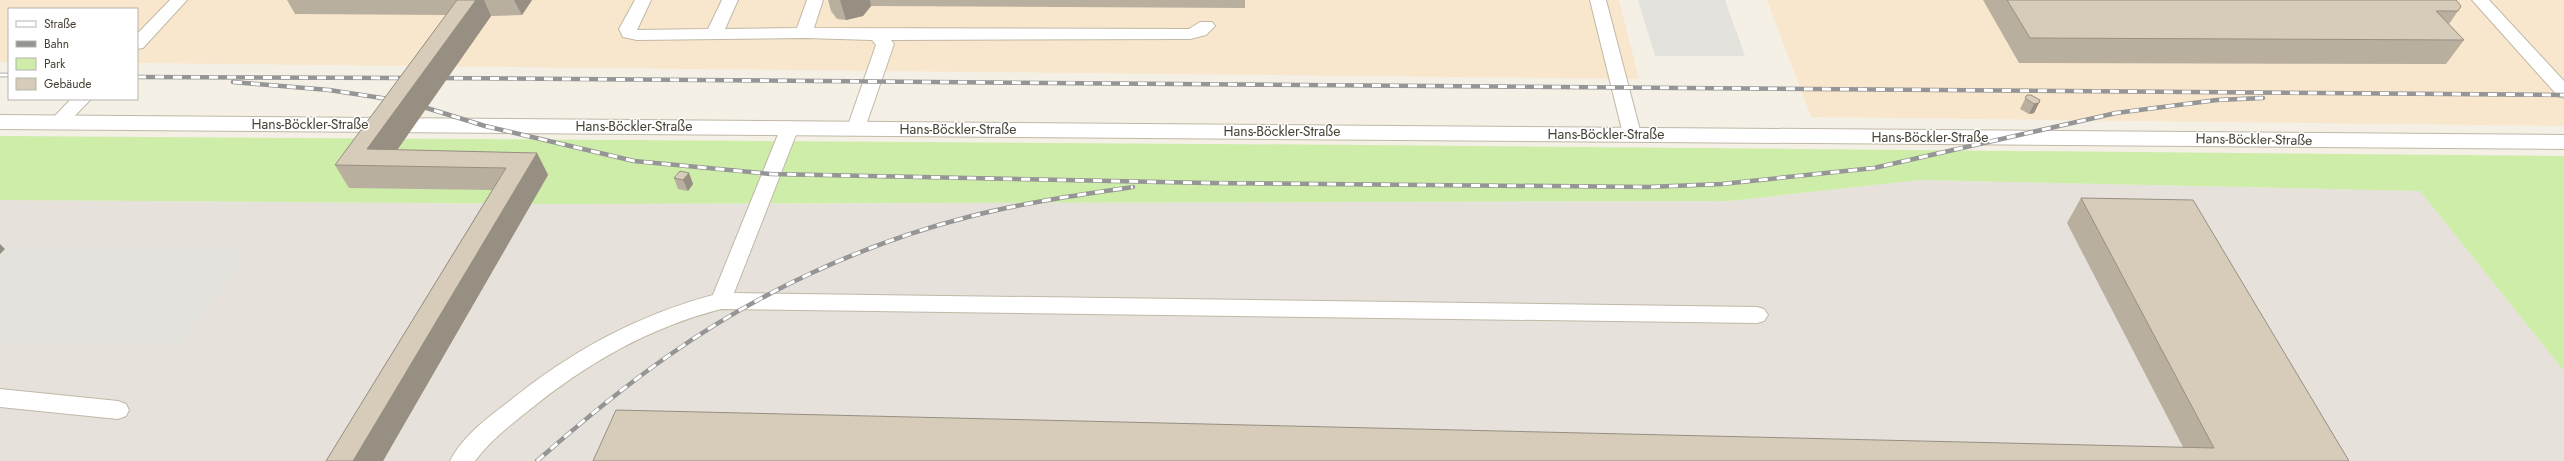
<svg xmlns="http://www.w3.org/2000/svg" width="2564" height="461" font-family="Jost,sans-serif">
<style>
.commercial{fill:#f9e7cd}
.industrial{fill:#e6e1da}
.green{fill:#cdeda9}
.parking{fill:#e4e2dd}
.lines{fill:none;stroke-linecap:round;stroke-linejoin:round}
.lane-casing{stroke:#c1b8a6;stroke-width:2}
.street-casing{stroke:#c1b8a6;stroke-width:2}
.lane{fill:#fff;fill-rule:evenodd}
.street{fill:#fff;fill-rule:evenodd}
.rail-casing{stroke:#959595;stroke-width:4.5}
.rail{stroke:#fff;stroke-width:3;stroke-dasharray:9;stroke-linecap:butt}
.wall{fill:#b9af9f}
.shaded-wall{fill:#968f82}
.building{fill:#d7ccb9;stroke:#968f82}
.labels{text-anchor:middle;stroke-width:3;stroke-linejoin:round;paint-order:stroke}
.street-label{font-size:14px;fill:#474034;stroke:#fff}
</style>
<rect width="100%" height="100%" fill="#f4f0e5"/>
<path class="commercial" d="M0,0H1619L1639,79L137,63V9H9V62H0Z
M1767,0H2564V126L1811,117Z"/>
<path class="industrial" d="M1920,180L2420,191L2564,371V461H0V200L551,204L1729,201Z"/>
<path class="green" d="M0,136L1365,145L2564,156V371L2420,191L1920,180L1729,201L551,204L0,200Z"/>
<path class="parking" d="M1638,0H1725L1745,56H1655Z
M5,249L250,250L180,346L0,345V254Z"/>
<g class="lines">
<g class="lane-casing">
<path id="lane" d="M170,0H187L143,48L137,49V34Z
M635,0H651L637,30L708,29L722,0H738L725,29L797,28L807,0H823L814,28L1189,29L1200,22H1212L1215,26L1206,35L1190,39L891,40L894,44L865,128L863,132H849L847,128L876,45L872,40L806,38L637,40L623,37L619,29Z
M1590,0H1606L1641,134L1639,138L1632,140L1625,138L1623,134Z
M2472,0H2489L2564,81V98L2558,96Z
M71,99H91L65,126H51L49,122Z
M790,121L797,123L799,127L734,293L1757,307L1764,309L1768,315L1764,321L1757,323L721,309C648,328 587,363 528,411C509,426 490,441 475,461H450C463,436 486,419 507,403C570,352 635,316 713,295L781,127L783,123Z
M0,389L118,401L126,404L129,410L126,416L118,419L0,407Z"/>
</g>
<g class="street-casing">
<path id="street" d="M0,115L2564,135V149L0,129Z"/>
</g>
<use href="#lane" class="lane"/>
<use href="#street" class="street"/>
<g class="rail-casing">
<path id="rail" d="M0,75H9
M137,77L410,78
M436,78L2564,95
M233,82L329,90L395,100
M417,105L485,126L634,161L771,174L1209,183L1648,187L1722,184L1874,168L2116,113L2217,100L2263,98
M537,461C579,424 622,388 668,356C757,293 862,244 968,217C1022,203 1077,195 1133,187"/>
</g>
<use href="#rail" class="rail"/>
</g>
<path class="wall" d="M287,0H532L522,15L491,16L397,150L537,153L548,175L383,461H326L492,190L349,188L335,165L446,15L295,14Z
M828,0H1245V8L871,6L863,16L846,20L837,19L831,11Z
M1983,0H2456L2458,11L2449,24L2464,40L2446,64L2019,63Z
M2027,95L2040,100L2034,113L2029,114L2020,109Z
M689,173L693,184L688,191L678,189L674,178Z
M2081,198L2349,461L2183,447L2067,223Z"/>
<path class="shaded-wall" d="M476,0H484L491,16L386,166L367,149Z
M514,0H532L522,15Z
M840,0H870L871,6L863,16L846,20Z
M2039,103L2034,113L2029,114L2034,104Z
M537,153L548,175L383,461H353Z
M689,173L693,184L688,191L683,180Z
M0,244L5,249L0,254Z"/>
<path class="building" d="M457,0H476L367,149L537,153L353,461H326L506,168L335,165Z
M2007,0H2456L2461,6L2458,11H2436L2464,40L2030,38Z
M2027,95H2031L2040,100L2039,103L2034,104L2025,98Z
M680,171L689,173L683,180L674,178Z
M2081,198L2193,200L2349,461H593L616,410L2214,448Z"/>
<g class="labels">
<g class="street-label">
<text x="310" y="129">Hans-Böckler-Straße</text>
<text x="634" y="131">Hans-Böckler-Straße</text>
<text x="958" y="134">Hans-Böckler-Straße</text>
<text x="1282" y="136">Hans-Böckler-Straße</text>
<text x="1606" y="139">Hans-Böckler-Straße</text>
<text x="1930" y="142">Hans-Böckler-Straße</text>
<text transform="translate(2254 139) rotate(1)" y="5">Hans-Böckler-Straße</text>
</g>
</g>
<rect x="8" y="8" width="130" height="92" fill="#ffffff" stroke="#b5b3ae"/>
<rect x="16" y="21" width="20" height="6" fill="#ffffff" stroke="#b5b3ae"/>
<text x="44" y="28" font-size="12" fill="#474034">Straße</text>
<rect x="16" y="41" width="20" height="6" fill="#959595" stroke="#b5b3ae"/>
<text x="44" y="48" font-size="12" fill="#474034">Bahn</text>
<rect x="16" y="58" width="20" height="12" fill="#cdeda9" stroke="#b5b3ae"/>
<text x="44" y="68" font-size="12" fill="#474034">Park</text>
<rect x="16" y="78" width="20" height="12" fill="#d7ccb9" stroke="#b5b3ae"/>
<text x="44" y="88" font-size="12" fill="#474034">Gebäude</text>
</svg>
